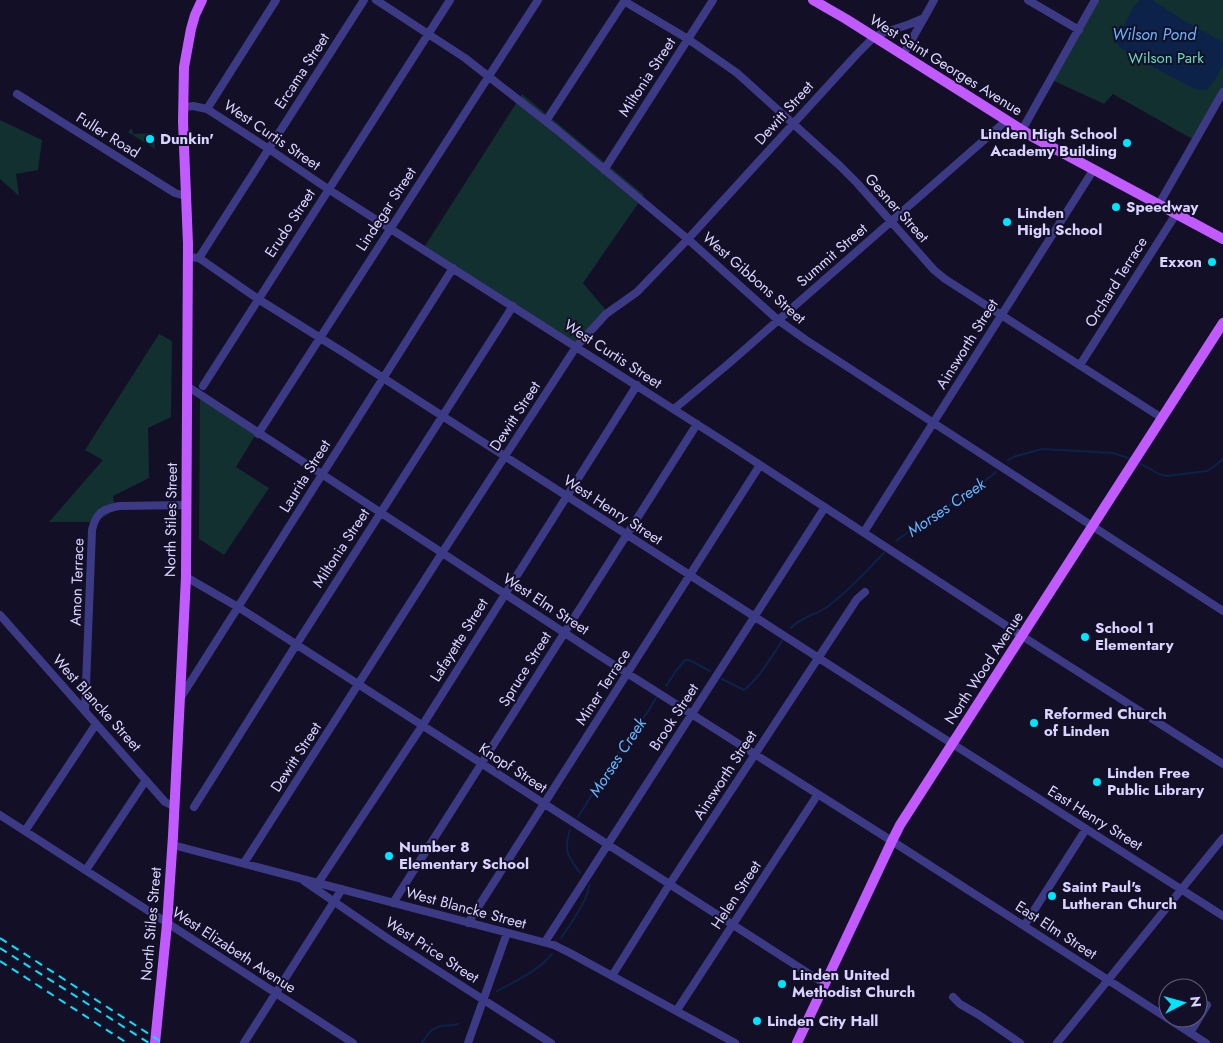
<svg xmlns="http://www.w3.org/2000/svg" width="1223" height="1043" font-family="Jost,sans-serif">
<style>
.green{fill:#12302f}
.water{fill:#0c2248}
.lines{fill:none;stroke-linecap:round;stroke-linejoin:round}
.stream{stroke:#0c2248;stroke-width:2}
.minor{stroke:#3d3a85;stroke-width:8}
.major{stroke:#c25bff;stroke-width:10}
.rail{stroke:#00e5ff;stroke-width:2;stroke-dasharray:8 6;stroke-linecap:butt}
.poi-dot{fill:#00e5ff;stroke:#130f26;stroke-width:2}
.labels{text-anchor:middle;stroke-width:4;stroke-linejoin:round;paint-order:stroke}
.park-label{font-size:15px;fill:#5fe0c0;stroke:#130f26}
.street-label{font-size:15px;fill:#d9d4ff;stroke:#130f26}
.poi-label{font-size:15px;font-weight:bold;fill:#d9d4ff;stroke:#130f26;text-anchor:start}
.water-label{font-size:16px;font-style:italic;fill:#62b6ff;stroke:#130f26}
</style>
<rect width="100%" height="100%" fill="#130f26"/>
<path class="green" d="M1097,0H1223V88L1194,140L1113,94L1104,104L1052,80Z
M522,94L644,195L583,283L610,315L575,349L423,249Z
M0,120L42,140L38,170L16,174L19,196L0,179Z
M131,129H132L133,134L154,133L155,149L128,132Z
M159,334L172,341L171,417L148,428L149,478L113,496L115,510L96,522H49L103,460L85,450Z
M200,399L256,434L236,467L269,488L224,555L199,539Z"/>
<path class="water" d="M1140,0H1152L1186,22L1223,42V65L1216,78L1207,90L1195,89L1140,60L1119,47L1116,41L1133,7Z"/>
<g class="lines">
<path class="stream" d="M1008,460L1016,456L1043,449L1113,453L1131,459
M1138,462L1159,474L1167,476L1207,471L1212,468L1223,459
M896,541L923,521L971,492L996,472
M791,628C800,617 816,615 827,607C849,591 865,572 884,553
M722,679L744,690C760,677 770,659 782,641
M666,686L676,671L685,660H689L710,671
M578,817L628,738L647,713L656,698
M570,830C563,852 568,856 580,873
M561,938C568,928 590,897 589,885
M497,991C516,981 538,971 552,954
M422,1043C427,1035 431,1028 441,1026C447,1025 452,1026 458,1024"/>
<path class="minor" d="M376,0L465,58L557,130L690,241L778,320L806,340C945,431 1084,520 1223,611
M1028,0L1079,30
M624,1L688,39L737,73L840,166L857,183L934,270L945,279L1162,418
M903,55L924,18
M17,94L175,193L185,196
M184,107L193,106L207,109L269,149L328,189L728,444L1022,636L1223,764
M207,109L276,0
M546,121L625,0
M1022,130L1095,0
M604,170L713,0
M1159,204L1223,92
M188,257L199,258L258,299L346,354L926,727L1223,916
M199,258L364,0
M1080,365L1176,214
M187,386L600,656L895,843L1206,1043
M203,386L450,0
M674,409L727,365L1007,120
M258,434L538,0
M864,532L1094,169
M186,577L238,607L825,984
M0,615L165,802L175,807
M181,697L453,268
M85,711L92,530C96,513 102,509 119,506L186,505
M194,807L296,645L513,306
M0,815L353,1043
M25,831L96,724
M173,845L554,945L570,953L735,1043
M244,863L442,553L576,347L606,314L637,292L688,239L857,54L874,37L883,33L910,24L924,18L934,0
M86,870L146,780
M304,881L390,940L551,1043
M318,883L422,726L637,385
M393,903L697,424
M468,923L760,465
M1024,926L1086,829
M545,942L825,507
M612,976L669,885L857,599L865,592
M953,997L960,1004L979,1015L1020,1043
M677,1010L818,794
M1190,1033L1207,1005
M244,1043L342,889
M468,1043L507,933
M1057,1043L1223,838"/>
<path class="major" d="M813,0L846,19L1033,137L1223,239
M155,1043L167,924L173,836L186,577L188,244L183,122L184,67L191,29L195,15L202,0
M797,1043L892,841L900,825L1223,323"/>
<path class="rail" d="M0,938L163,1043
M0,948L149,1043
M0,961L127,1043"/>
</g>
<g class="poi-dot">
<circle cx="150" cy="139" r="5"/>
<circle cx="1127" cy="143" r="5"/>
<circle cx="1116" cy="207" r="5"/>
<circle cx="1007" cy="222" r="5"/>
<circle cx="1212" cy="262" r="5"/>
<circle cx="1085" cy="637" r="5"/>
<circle cx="1034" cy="723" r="5"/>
<circle cx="1097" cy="782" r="5"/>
<circle cx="389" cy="856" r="5"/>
<circle cx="1052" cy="896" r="5"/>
<circle cx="782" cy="984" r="5"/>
<circle cx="757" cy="1021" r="5"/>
</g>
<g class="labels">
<g class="park-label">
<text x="1166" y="63">Wilson Park</text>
</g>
<g class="street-label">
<text transform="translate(946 65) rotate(32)" y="5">West Saint Georges Avenue</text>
<text transform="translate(302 71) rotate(-57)" y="5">Ercama Street</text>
<text transform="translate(647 77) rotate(-57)" y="5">Miltonia Street</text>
<text transform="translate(784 113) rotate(-48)" y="5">Dewitt Street</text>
<text transform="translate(108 135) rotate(32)" y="5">Fuller Road</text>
<text transform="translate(272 135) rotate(34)" y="5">West Curtis Street</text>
<text transform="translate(897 208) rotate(48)" y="5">Gesner Street</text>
<text transform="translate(386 209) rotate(-57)" y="5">Lindegar Street</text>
<text transform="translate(290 223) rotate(-57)" y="5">Erudo Street</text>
<text transform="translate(832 255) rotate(-41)" y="5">Summit Street</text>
<text transform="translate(754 278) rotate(41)" y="5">West Gibbons Street</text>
<text transform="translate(1116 282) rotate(-58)" y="5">Orchard Terrace</text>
<text transform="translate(967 344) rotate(-58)" y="5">Ainsworth Street</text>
<text transform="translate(613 354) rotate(33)" y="5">West Curtis Street</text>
<text transform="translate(515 416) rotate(-57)" y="5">Dewitt Street</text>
<text transform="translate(305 476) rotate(-58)" y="5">Laurita Street</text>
<text transform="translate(613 510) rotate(33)" y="5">West Henry Street</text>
<text transform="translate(171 520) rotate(-89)" y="5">North Stiles Street</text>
<text transform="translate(341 548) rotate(-57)" y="5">Miltonia Street</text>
<text transform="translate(77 582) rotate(-88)" y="5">Amon Terrace</text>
<text transform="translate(546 604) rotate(33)" y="5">West Elm Street</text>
<text transform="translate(459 640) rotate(-58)" y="5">Lafayette Street</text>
<text transform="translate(984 668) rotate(-57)" y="5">North Wood Avenue</text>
<text transform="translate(525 669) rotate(-58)" y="5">Spruce Street</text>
<text transform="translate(603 687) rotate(-57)" y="5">Miner Terrace</text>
<text transform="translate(97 703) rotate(48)" y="5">West Blancke Street</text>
<text transform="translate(674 717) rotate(-57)" y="5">Brook Street</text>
<text transform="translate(296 757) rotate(-57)" y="5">Dewitt Street</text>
<text transform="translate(513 768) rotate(33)" y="5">Knopf Street</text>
<text transform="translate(725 775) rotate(-57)" y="5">Ainsworth Street</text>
<text transform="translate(1095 818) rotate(32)" y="5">East Henry Street</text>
<text transform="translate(736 895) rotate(-57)" y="5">Helen Street</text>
<text transform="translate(466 908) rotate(15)" y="5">West Blancke Street</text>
<text transform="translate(151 924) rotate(-85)" y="5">North Stiles Street</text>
<text transform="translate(1056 930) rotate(33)" y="5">East Elm Street</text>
<text transform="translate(234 950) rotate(33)" y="5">West Elizabeth Avenue</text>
<text transform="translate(432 950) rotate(33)" y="5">West Price Street</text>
</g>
<g class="poi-label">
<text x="1117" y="139" text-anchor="end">Linden High School<tspan x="1117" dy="17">Academy Building</tspan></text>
<text x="160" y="144">Dunkin'</text>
<text x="1126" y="212">Speedway</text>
<text x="1017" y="218">Linden<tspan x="1017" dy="17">High School</tspan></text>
<text x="1202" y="267" text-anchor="end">Exxon</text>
<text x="1095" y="633">School 1<tspan x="1095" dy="17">Elementary</tspan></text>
<text x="1044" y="719">Reformed Church<tspan x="1044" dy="17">of Linden</tspan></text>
<text x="1107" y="778">Linden Free<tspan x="1107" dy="17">Public Library</tspan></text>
<text x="399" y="852">Number 8<tspan x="399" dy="17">Elementary School</tspan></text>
<text x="1062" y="892">Saint Paul's<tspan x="1062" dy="17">Lutheran Church</tspan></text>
<text x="792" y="980">Linden United<tspan x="792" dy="17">Methodist Church</tspan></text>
<text x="767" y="1026">Linden City Hall</text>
</g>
<g class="water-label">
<text x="1154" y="40">Wilson Pond</text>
<text transform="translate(946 507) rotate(-34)" y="6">Morses Creek</text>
<text transform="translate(617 757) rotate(-57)" y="6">Morses Creek</text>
</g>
</g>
<g transform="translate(1183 1003) rotate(84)"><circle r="24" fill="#130f26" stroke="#625e7d"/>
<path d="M0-4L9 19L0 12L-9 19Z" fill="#00e5ff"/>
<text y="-8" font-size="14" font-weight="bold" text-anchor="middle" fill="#d9d4ff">N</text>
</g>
</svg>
